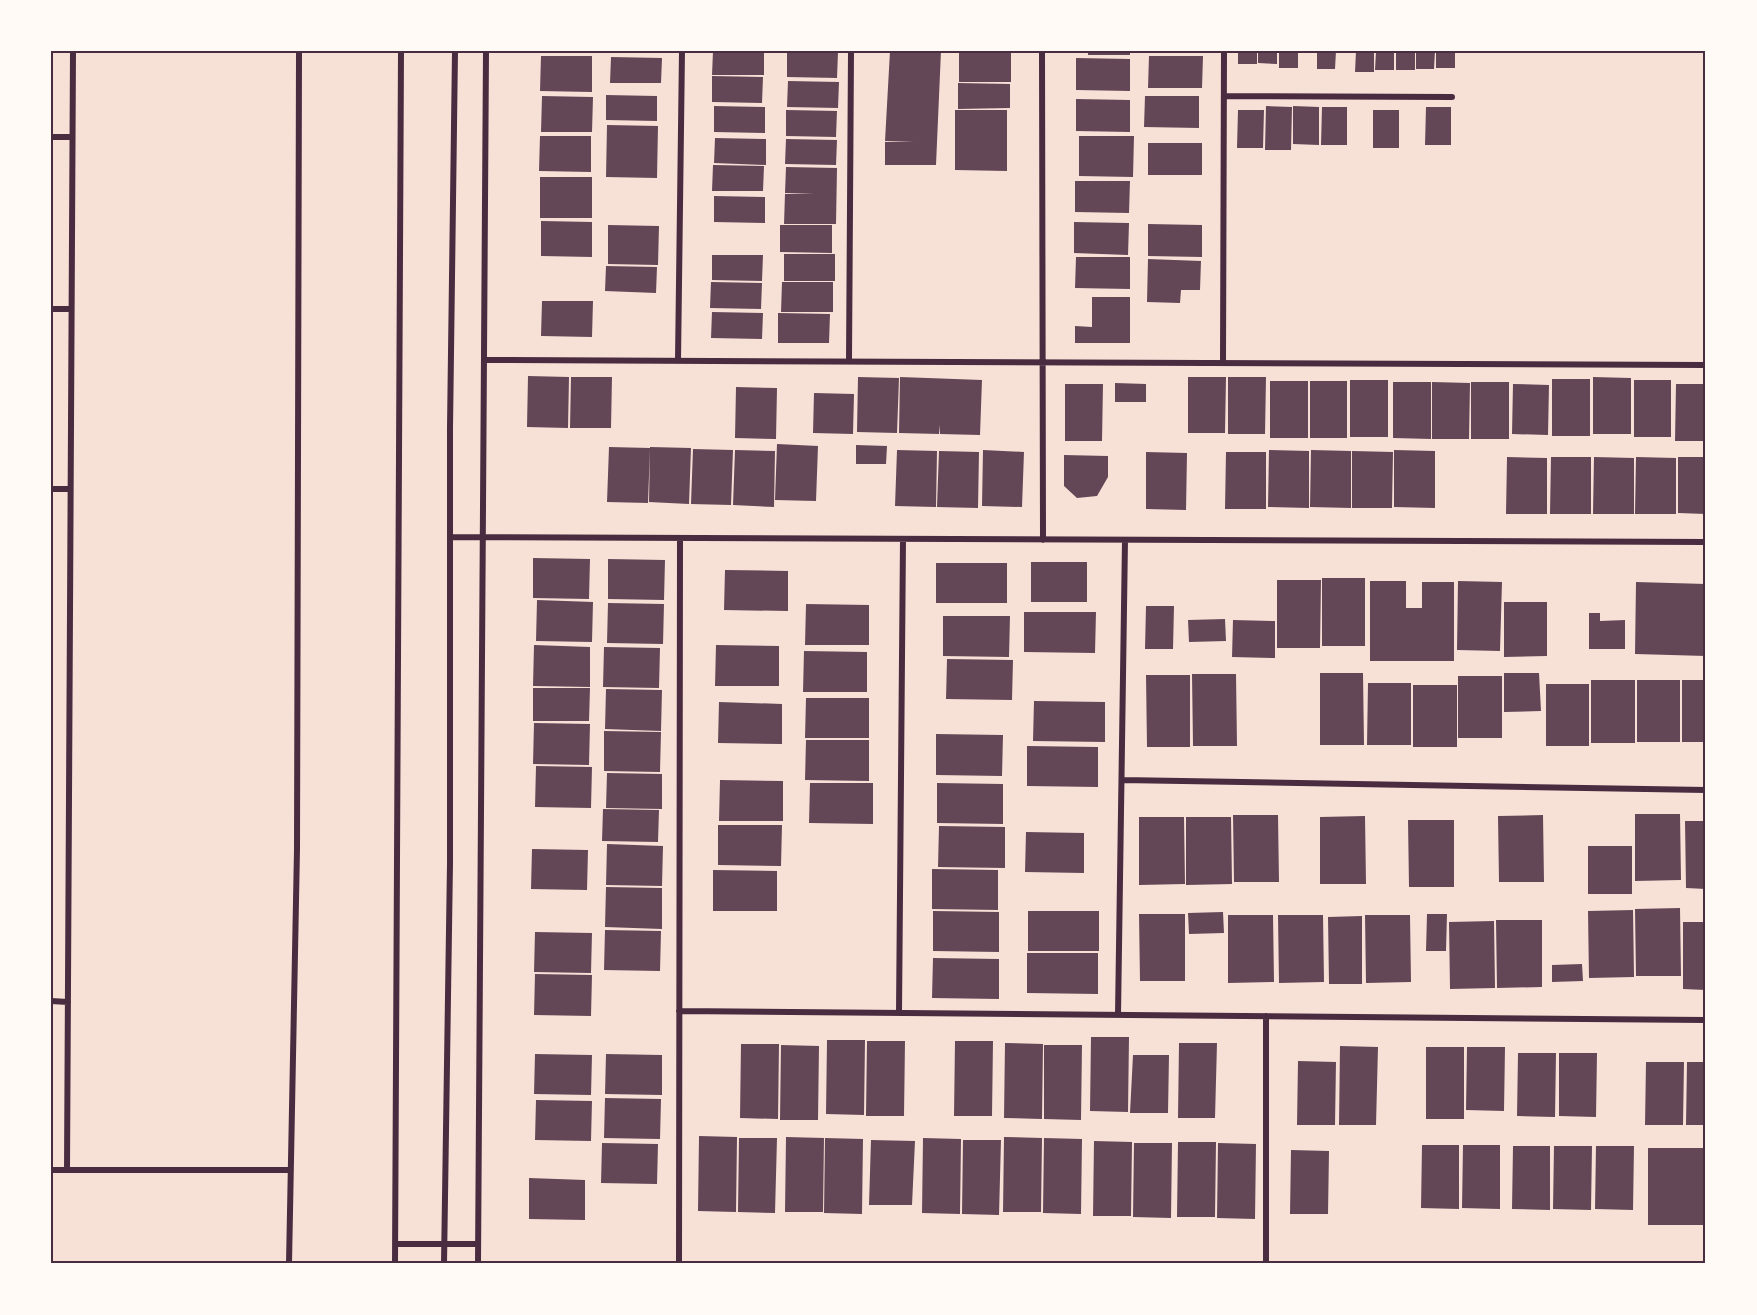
<svg xmlns="http://www.w3.org/2000/svg" width="1757" height="1315" font-family="'Source Serif 4',serif">
<style>
.building{fill:#644757}
.lines{fill:none;stroke-linecap:round;stroke-linejoin:round}
.minor{stroke:#4a2c40;stroke-width:6}
.neatline{fill:none;stroke:#4a2c40;stroke-width:2}
</style>
<rect width="100%" height="100%" fill="#f7e1d7"/>
<path class="building" d="M713,51H764V75H712Z
M787,51L838,52L837,78L787,77Z
M890,51H941L936,165H885V142H914L885,141Z
M1088,51H1130V55H1088Z
M1238,51H1257V64H1238Z
M1258,51H1277V64L1258,63Z
M1279,51H1298V68H1279Z
M1317,51H1336L1335,69H1317Z
M1356,51H1374V72H1355Z
M1376,51H1394V70H1375Z
M1396,51H1415V70H1396Z
M1416,51H1435L1434,69H1416Z
M1436,51H1455V68H1436Z
M959,52H1011V82H959Z
M541,56H592V92L540,91Z
M1149,56H1203L1202,88H1148Z
M611,57L662,58L661,83H610Z
M1076,58L1130,59V91L1076,90Z
M712,76L763,77L762,103L712,102Z
M788,81L839,82L838,108L787,107Z
M958,83L1010,84V108L958,109Z
M606,95L657,96V121L606,120Z
M542,96L593,97L592,132H541Z
M1145,96H1199V128L1144,127Z
M1076,99L1130,100V132L1076,131Z
M714,106L765,107V133L714,132Z
M1266,106L1292,107L1291,150H1265Z
M1293,106L1319,107V145L1293,144Z
M1322,107H1347V145H1321Z
M1426,107H1451V145H1425Z
M786,110L837,111L836,137L786,136Z
M955,110H1007V171L955,170Z
M1238,110H1264L1263,148H1237Z
M1373,110H1399V148H1373Z
M607,125L658,126L657,178L606,177Z
M540,136H591V172L539,171Z
M1079,136H1134L1133,177L1079,176Z
M715,138L766,139V165L714,163Z
M786,139L837,140L836,165L785,164Z
M1148,143H1202V175H1148Z
M713,165L764,166L763,191H712Z
M786,167L837,168L836,224H784L785,194H814L785,193Z
M540,177H592V218H540Z
M1075,181H1130L1129,213L1075,212Z
M714,196L765,197V223L714,222Z
M541,221L592,222V257L541,256Z
M1074,222L1129,223L1128,255L1074,253Z
M1148,224L1202,225V257L1148,256Z
M608,225L659,226L658,265L608,264Z
M780,225H832V253L780,252Z
M784,254H835V281H784Z
M712,255H763L762,281L712,280Z
M1076,257H1130V289L1075,288Z
M1148,259L1201,261L1200,290H1181L1180,303L1147,302Z
M606,266L657,267L656,293L605,291Z
M711,282L762,283L761,309L710,308Z
M782,282H833V312H781Z
M1092,297H1130V343H1075V326L1092,327Z
M542,301H593L592,337L541,336Z
M712,312L763,313L762,339L711,338Z
M778,313L830,314L829,343H778Z
M528,376L569,377L568,428L527,427Z
M571,377H612L611,428H570Z
M858,377L899,378L897,433L857,432Z
M900,377L982,380L980,435L940,434L939,425V434L899,433Z
M1188,377H1226L1225,433H1188Z
M1228,377H1266L1265,434H1228Z
M1593,377L1631,378V434H1593Z
M1552,379H1590V436H1552Z
M1350,380H1388V437H1350Z
M1634,380H1671V437H1634Z
M1270,381H1308V438H1270Z
M1310,381H1347V438H1310Z
M1393,382H1431V439L1393,438Z
M1432,382L1470,383L1469,439H1432Z
M1471,382H1509V439H1471Z
M1115,383L1146,384V402H1115Z
M1065,384H1103L1102,441H1065Z
M1513,384L1549,385L1548,435L1512,434Z
M1676,384H1706V441H1675Z
M736,387L777,388L776,439L735,438Z
M814,393L854,394L853,434L813,433Z
M777,444L818,446L816,501L775,500Z
M856,445L887,446L886,464H856Z
M609,447L650,448L648,503L607,502Z
M650,447L691,448L689,504L649,502Z
M693,449L733,450L731,505L691,504Z
M735,450L775,451L774,507L733,505Z
M897,450L937,451L936,507L895,506Z
M983,450L1024,452L1022,507L982,506Z
M1269,450L1309,451V508L1268,507Z
M1311,450L1351,451V508L1310,507Z
M1394,450L1435,451V508L1394,507Z
M939,451L979,452L978,508L937,507Z
M1352,451L1393,452L1392,508H1352Z
M1146,452L1187,453L1186,510L1146,509Z
M1226,452H1266V509H1225Z
M1064,455L1108,456V477L1097,496L1077,498L1064,486Z
M1507,457L1547,458V514H1506Z
M1551,457H1591V514H1550Z
M1594,457L1634,458V514H1593Z
M1636,457L1676,458V514H1635Z
M1678,457H1706V514L1678,513Z
M533,558L590,559L589,599L533,598Z
M608,559L665,560L664,600L608,599Z
M1031,562H1087V602H1031Z
M936,563H1007V603H936Z
M725,570L788,571V611L724,610Z
M1322,578H1365V646H1322Z
M1277,580H1321L1320,648H1277Z
M1370,581H1406V608H1422V582H1454V661H1370Z
M1458,581L1502,582L1500,651L1457,650Z
M1636,582L1706,584V656L1635,654Z
M537,600L593,602L592,642L536,641Z
M1504,602H1547V656L1504,657Z
M608,603L664,604L663,644L607,643Z
M806,604L869,605V645H805Z
M1146,606H1174L1173,649H1145Z
M1024,612H1096L1095,653L1024,652Z
M1589,613H1600V621L1625,620V649H1589Z
M943,616H1010L1009,657L943,656Z
M1225,619L1226,641L1189,642L1188,620Z
M1233,620L1275,621V658L1232,657Z
M534,645L590,647V687L533,686Z
M716,645L779,646V686H715Z
M604,647L660,648L659,688L603,687Z
M804,651L867,652V692H803Z
M947,659L1013,660L1012,700L946,699Z
M1320,673H1363L1364,745H1320Z
M1504,673H1539L1541,711L1504,712Z
M1192,674H1236L1237,746H1193Z
M1146,675H1190V747H1147Z
M1458,676H1502V738H1458Z
M1591,680H1635V743H1591Z
M1637,680H1680V742H1637Z
M1682,680H1706V742H1682Z
M1368,683H1411V745H1367Z
M1546,684H1589V746H1546Z
M1413,685H1457V747H1413Z
M533,688H590L589,721H533Z
M606,689L662,690L661,731L605,729Z
M806,698H869V738H805Z
M1034,701L1105,702V742L1033,741Z
M719,702L782,704V744L718,743Z
M534,723L590,724L589,765L533,764Z
M604,731L661,732L660,772L604,771Z
M936,734L1003,735L1002,776L936,775Z
M806,740H869V781L805,780Z
M1027,746L1098,747V787L1027,786Z
M536,766L592,767L591,808L535,807Z
M607,773L662,774V809L606,808Z
M720,780L783,781V821H719Z
M810,783H873V824L809,823Z
M937,783L1003,784V824L937,823Z
M603,809L659,810L658,842L602,841Z
M1635,814H1680L1681,880L1635,881Z
M1233,815H1278L1279,882H1234Z
M1543,815L1544,882H1499L1498,816Z
M1365,816L1366,884H1320V817Z
M1139,817H1184L1185,884L1139,885Z
M1186,817H1231L1232,884L1186,885Z
M1408,820H1454V887H1409Z
M1685,821H1706V889L1686,888Z
M718,825H782L781,866L718,865Z
M939,826L1005,827V868L938,867Z
M1026,832L1084,833V873L1025,872Z
M607,844L663,846L662,886L606,885Z
M1588,846H1632V894H1588Z
M532,849L588,850L587,890L531,889Z
M932,869L998,870V910L932,909Z
M713,870L777,871V911H713Z
M606,887L662,888V929L605,927Z
M1680,908L1681,976H1636L1635,909Z
M1633,910L1634,977L1589,978L1588,911Z
M933,911L999,912V952L933,951Z
M1028,911H1099V951H1028Z
M1223,912L1224,933L1189,934L1188,913Z
M1139,914H1185V981H1140Z
M1427,914H1447L1446,951H1426Z
M1228,915H1273L1274,982L1228,983Z
M1278,915H1323L1324,982L1279,983Z
M1365,915H1410L1411,982L1366,983Z
M1362,916V984H1329L1328,917Z
M1496,920H1542V987L1497,988Z
M1494,921L1495,988L1450,989L1449,922Z
M1683,922H1706V990L1683,989Z
M605,930L661,931L660,971L604,970Z
M535,932L592,933L591,973L534,972Z
M1027,953H1098V994L1027,993Z
M933,958L999,959V999L932,998Z
M1582,964L1583,981L1552,982V965Z
M535,974L592,975L591,1016L534,1015Z
M1091,1037H1129L1128,1112L1090,1111Z
M827,1040H865L864,1115L826,1114Z
M867,1041H905L904,1116H866Z
M955,1041H993L992,1116H954Z
M1005,1043L1043,1044L1042,1119L1004,1118Z
M1179,1043H1217L1215,1118H1178Z
M741,1044H779L778,1119L740,1118Z
M781,1045L819,1046L818,1120H780Z
M1044,1045H1082L1081,1120L1044,1119Z
M1340,1046L1378,1047L1376,1125H1339Z
M1426,1047H1464V1119H1426Z
M1467,1047H1505L1504,1111L1466,1110Z
M1518,1053H1556L1555,1117L1517,1116Z
M1559,1053H1597L1596,1117L1559,1116Z
M535,1054L592,1055L591,1095L534,1094Z
M606,1054L662,1055V1095L605,1094Z
M1133,1055H1169L1168,1113H1130Z
M1298,1061L1336,1062L1335,1125H1297Z
M1646,1062H1684L1683,1125H1645Z
M1687,1062H1706V1125H1686Z
M605,1098L661,1099L660,1139L604,1138Z
M536,1100L592,1101L591,1141L535,1140Z
M699,1136L737,1137L736,1212L698,1211Z
M786,1137L824,1138L823,1212H785Z
M1004,1137L1042,1138L1041,1212H1003Z
M739,1138H777L775,1213L738,1212Z
M825,1138L863,1139L862,1214L824,1213Z
M923,1138L961,1139L960,1214L922,1213Z
M1044,1138L1082,1139L1081,1214L1043,1213Z
M871,1140L915,1141L912,1205H869Z
M963,1140H1001L999,1215L962,1214Z
M1094,1141L1132,1142L1131,1216H1093Z
M1178,1142H1216L1215,1217H1177Z
M602,1143L658,1144L657,1184L601,1183Z
M1134,1143H1172L1171,1218L1133,1217Z
M1218,1143L1256,1144L1255,1219L1217,1218Z
M1422,1145H1459V1209L1421,1208Z
M1463,1145H1500V1209L1462,1208Z
M1513,1146H1550V1210L1512,1209Z
M1554,1146H1592L1591,1210L1553,1209Z
M1596,1146H1634L1633,1210L1595,1209Z
M1648,1148H1706V1225H1648Z
M1291,1150L1329,1151L1328,1214H1290Z
M529,1178L585,1180V1220L529,1219Z"/>
<g class="lines">
<path class="minor" d="M1042,51L1043,540
M1224,96L1452,97
M51,137H72
M51,309H70
M484,360L1706,365
M678,360L682,51
M849,361L851,51
M1223,363L1224,51
M51,489H69
M450,537L1706,542
M1122,780L1706,790
M51,1001L68,1002
M679,1011L1706,1020
M899,1013L903,539
M1118,1015L1125,540
M1266,1016V1264
M51,1170H289
M67,1170L73,51
M395,1244H478
M289,1264L297,849L299,51
M395,1264L401,51
M444,1264L450,863V428L455,51
M478,1264L486,51
M679,1264L680,539"/>
</g>
<rect width="1757" height="1315" fill="none" stroke="#fffaf5" stroke-width="105"/>
<rect x="52" y="52" width="1652" height="1210" class="neatline"/>
</svg>
